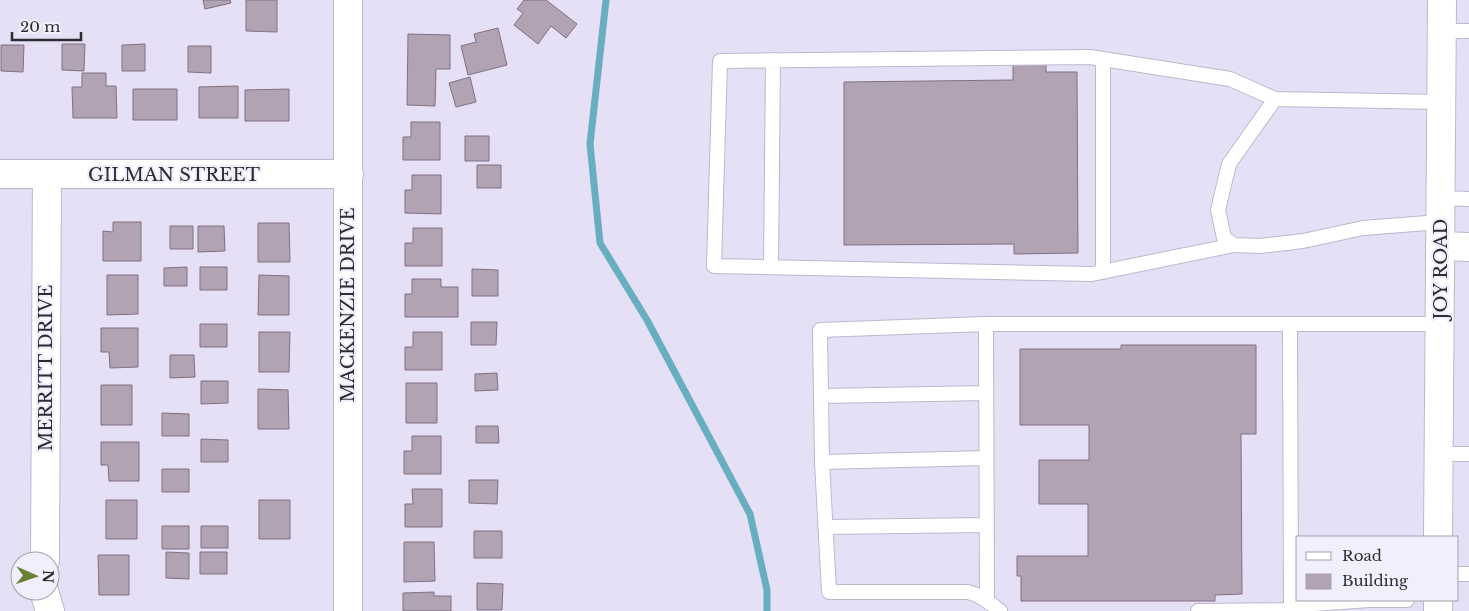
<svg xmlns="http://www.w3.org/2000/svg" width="1469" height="611" font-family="'Libre Baskerville',serif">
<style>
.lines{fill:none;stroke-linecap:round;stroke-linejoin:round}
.stream{stroke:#67aec0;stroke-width:7}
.building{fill:#b2a3b4;stroke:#7e7181}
.service-casing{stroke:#bcb8cc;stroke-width:16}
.minor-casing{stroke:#bcb8cc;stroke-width:30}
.secondary-casing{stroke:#bcb8cc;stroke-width:30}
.service{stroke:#fff;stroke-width:14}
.minor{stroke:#fff;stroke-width:28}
.secondary{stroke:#fff;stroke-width:28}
.labels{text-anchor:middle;stroke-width:4.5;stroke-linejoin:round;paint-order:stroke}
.street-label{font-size:18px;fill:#2d2b33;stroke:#f2effc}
</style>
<rect width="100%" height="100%" fill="#e5e0f6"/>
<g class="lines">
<path class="stream" d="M606,0L590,144L600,243L647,320L750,514L767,590V611"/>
</g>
<path class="building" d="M203,0H230L231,3L205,9Z
M246,0H277V32L246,31Z
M524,0H546L577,24L566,38L551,26L538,44L514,25L523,13L517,9Z
M498,28L507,65L468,75L461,46L476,42L474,34Z
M408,34L450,35V69H436L435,106L407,105Z
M62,44H85L84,71L62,70Z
M145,44V71H122V45Z
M1,45H24L23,72L1,71Z
M188,46H211V73L188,72Z
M1046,62V72H1077L1078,253L1014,254V244L844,245V82L1013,80V63Z
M82,73H106V86H116L117,118H73L72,87H82Z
M470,77L476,102L456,107L449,83Z
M238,86V118H199V87Z
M133,89H177V120H133Z
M289,89V121H245V90Z
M411,122H440V160H403V137H411Z
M465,136H489V161H465Z
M477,165H501V188H477Z
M412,175H441V214L405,213V190H412Z
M113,222H141V261H103V231L113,232Z
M258,223H289L290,262H258Z
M170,226H193V249H170Z
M198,226H224L225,251L198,252Z
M413,228H442V266H405V243H413Z
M187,267V286H164V268Z
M200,267H227V290H200Z
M472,269L498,270V296H472Z
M107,275H138V314L107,315Z
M259,275L289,276V315H258Z
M412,279H441V287H458V317H405V294H412Z
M471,322H497L496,345H471Z
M200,324H227V347H200Z
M101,328H138V367L110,368L109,352H101Z
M259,332H290L289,372H259Z
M413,332H442V370H405V347H413Z
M1121,345H1256V434H1241L1242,594L1215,595V601H1021V576H1017V556H1088V504H1039V460H1089V425H1020V349H1121Z
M170,355H194L195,377L170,378Z
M497,373L498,390L475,391V374Z
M201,381H228V403L201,404Z
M406,383H437V423H406Z
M101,385H132V425H101Z
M258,389L288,390L289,429H258Z
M162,413L189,414V436H162Z
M476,426H498L499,443H476Z
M412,436H441V474H404V451H412Z
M201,439L228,440V462H201Z
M101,442H139V481H109L108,465H101Z
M162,469H189V492H162Z
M469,480H498L497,504L469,503Z
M412,489H442V527H405V504H413Z
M106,500H137V539H106Z
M259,500H290V539H259Z
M162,526H189V549H162Z
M201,526H228V548H201Z
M474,531H502V558H474Z
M404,542H434L435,581L404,582Z
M166,552L189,553V579L166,578Z
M200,552H227V574H200Z
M98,555H129V595H99Z
M477,583L503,584L502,610H477Z
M434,592V596H451V611H403V593Z"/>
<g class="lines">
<g class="service-casing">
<path id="service" d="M1441,31H1469
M1103,59V272
M1275,99L1229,164L1218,210L1224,238L1234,245L1260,246L1303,241L1363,228L1440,222
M1441,198L1469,199
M1234,245L1092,274L714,266L720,61L1090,57L1230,79L1275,99L1441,102
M771,267L773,60
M986,324L987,600
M1290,324L1291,610
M821,396L986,393
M1439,454H1469
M822,462L986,458
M825,527L986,525
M1458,574H1469
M1000,611C990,603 981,595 968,592H829L822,462L820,330L986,324H1441
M1198,611L1291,610L1313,604L1369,600H1407"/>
</g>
<g class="minor-casing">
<path id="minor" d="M0,174H349
M1440,246L1469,247
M45,561L47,174
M44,591L50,611
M348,611V0"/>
</g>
<g class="secondary-casing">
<path id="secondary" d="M1438,537L1442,0
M1438,611V600"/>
</g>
<use href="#service" class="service"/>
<use href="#minor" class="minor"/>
<use href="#secondary" class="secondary"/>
</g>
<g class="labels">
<g class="street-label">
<text x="174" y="181">GILMAN STREET</text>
<text transform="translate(1441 269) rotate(-90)" y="6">JOY ROAD</text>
<text transform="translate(348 305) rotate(-90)" y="6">MACKENZIE DRIVE</text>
<text transform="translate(46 368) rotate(-90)" y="6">MERRITT DRIVE</text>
</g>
</g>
<rect x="1296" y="536" width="162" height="65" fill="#f2effc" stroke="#a3a1ac"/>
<rect x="1306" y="552" width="25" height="8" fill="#ffffff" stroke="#a3a1ac"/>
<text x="1342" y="561" font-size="15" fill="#2d2b33">Road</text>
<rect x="1306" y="574" width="25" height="15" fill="#b2a3b4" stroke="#a3a1ac"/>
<text x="1342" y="586" font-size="15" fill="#2d2b33">Building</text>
<g transform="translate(35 576) rotate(92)"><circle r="24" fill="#f2effc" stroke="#a3a1ac"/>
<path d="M0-4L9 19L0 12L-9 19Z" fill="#688135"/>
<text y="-8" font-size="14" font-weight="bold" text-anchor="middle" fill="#2d2b33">N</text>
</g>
<path d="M12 32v8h69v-8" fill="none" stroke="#2d2b33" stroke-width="2.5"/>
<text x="20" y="32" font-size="15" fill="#2d2b33" stroke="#f2effc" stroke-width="4" paint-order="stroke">20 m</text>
</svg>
